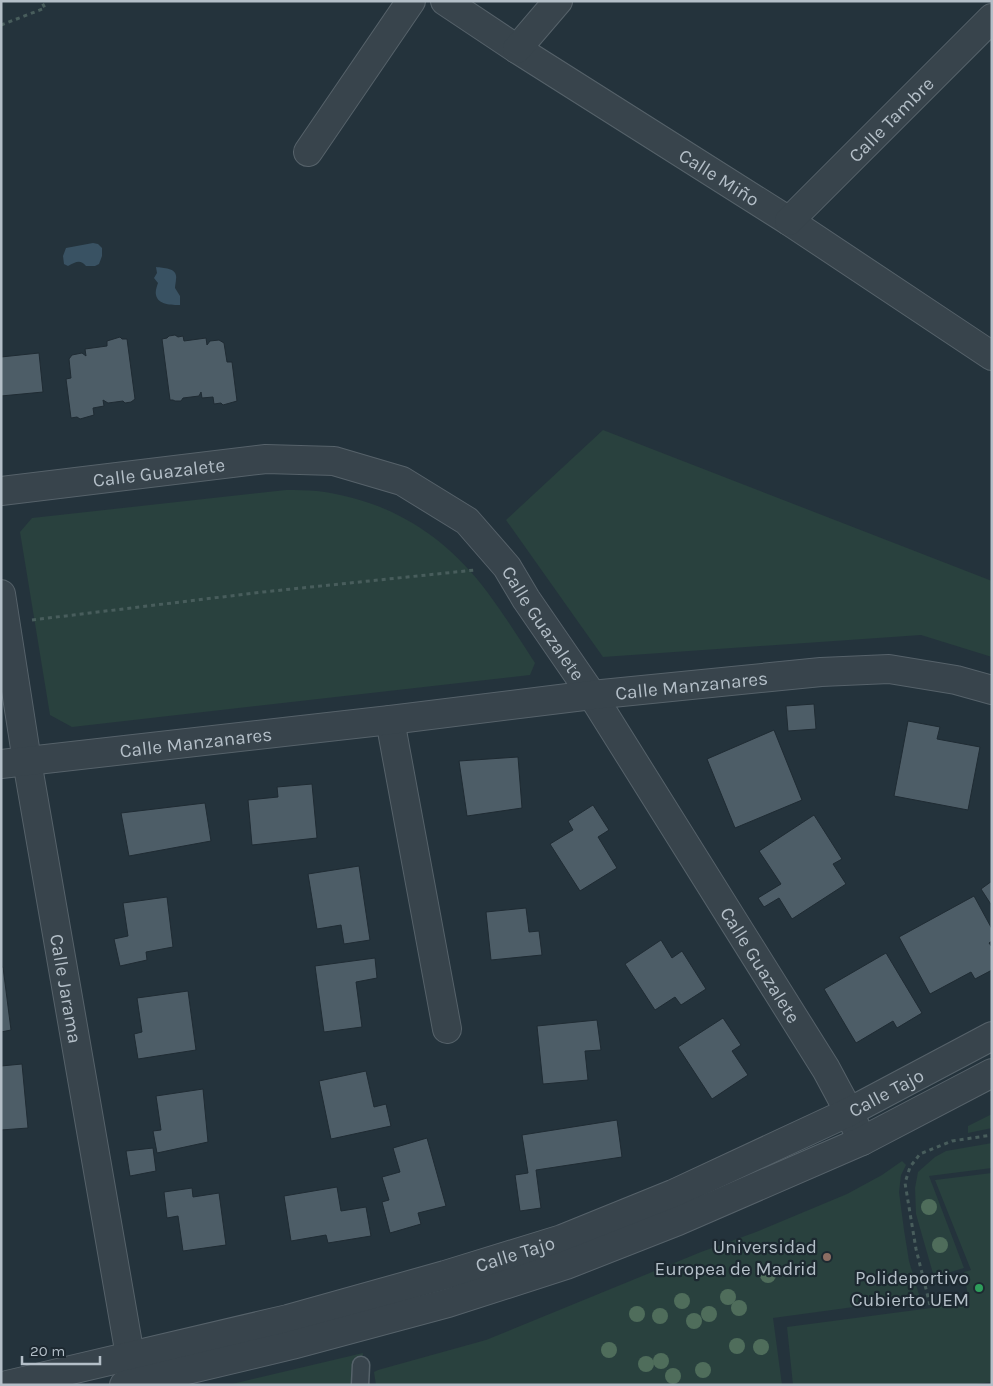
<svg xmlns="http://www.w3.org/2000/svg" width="993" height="1386" font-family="Karla,sans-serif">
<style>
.green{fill:#29413e}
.water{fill:#395263}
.building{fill:#4d5d67;stroke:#1f2b33}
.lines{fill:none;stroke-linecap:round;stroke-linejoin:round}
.service-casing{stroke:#56626a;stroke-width:19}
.minor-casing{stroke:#56626a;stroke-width:30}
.path{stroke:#485d5c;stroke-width:3;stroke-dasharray:4 4;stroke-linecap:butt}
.service{stroke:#38444c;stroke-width:16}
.minor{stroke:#38444c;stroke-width:28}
.tree{fill:#4f6d5b}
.education-dot{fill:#8d6e63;stroke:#1d2931;stroke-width:2}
.leisure-dot{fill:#2e9e5b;stroke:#1d2931;stroke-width:2}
.labels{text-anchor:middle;stroke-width:4.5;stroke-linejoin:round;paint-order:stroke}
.street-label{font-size:19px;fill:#b4bfc8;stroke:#1d2931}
.poi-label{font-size:19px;fill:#b4bfc8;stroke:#1d2931;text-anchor:end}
</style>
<rect width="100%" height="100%" fill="#24333c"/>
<path class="green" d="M603,430L992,581V657L921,635L603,657L506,520Z
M286,490C296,490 307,490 317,491C389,500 445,535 488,593C505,616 520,640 535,663L530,675L72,727L50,715L20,532L32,518Z
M992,1114V1128L968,1133V1126Z
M992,1143V1168L929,1176L964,1268L934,1277L916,1214L915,1188L918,1172L935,1157L946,1151Z
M902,1161L906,1165L901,1175L899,1192L904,1230L909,1261L920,1298L773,1318L782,1385H376L374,1372L378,1370L486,1340L701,1252L756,1232L847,1194L882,1175Z
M992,1173V1382L968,1385H793L787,1327L969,1303L964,1272L971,1270L935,1180Z
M363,1353L360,1385H228Z"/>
<path class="water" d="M93,243L98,244L102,248V256L99,264L95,266H86C80,259 76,262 68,266L64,264L63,256L66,248Z
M156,267C164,268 178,268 176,279C176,282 175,285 175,288L180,296V305C172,305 158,305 156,295C155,291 157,286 158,283L154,278L157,273Z"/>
<path class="building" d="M175,335L178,337L183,336L184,341L206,338L207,345L210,341L219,340L224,343L227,362H232L237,401L223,405L221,403L214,404L213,397L202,398L201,392L199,396L183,398L181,401H175L173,400H170L162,339L167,338L169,336Z
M120,337L122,339H127L135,399L131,402L125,403L123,401L108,403L103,400L104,406L93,408L94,415L80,419L77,417L71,418L66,379L71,378L69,359L72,355L82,353L86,356L85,349L107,346V341Z
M39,353L43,392L1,396V357Z
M814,704L816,729L788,731L786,706Z
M908,721L940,727L937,739L980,747L968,810L894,796Z
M774,730L802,800L735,828L707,759Z
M518,757L522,808L467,816L459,761Z
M312,784L317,838L252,845L248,800L278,797L277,787Z
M205,803L211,841L129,856L121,813Z
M593,805L609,830L598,837L617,868L580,891L550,844L573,830L568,821Z
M814,815L842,859L833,864L846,884L792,919L779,898L764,907L758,898L781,884L759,851Z
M359,866L370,940L344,944L341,925L317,929L308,874Z
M992,881V906L981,889Z
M974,896L992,929V941L989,943L992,947V970L975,979L971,972L930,994L899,937Z
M167,897L173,947L146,952L147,960L120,966L114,939L128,936L123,903Z
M526,908L529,932L539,931L542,955L491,960L486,912Z
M661,940L672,958L682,951L706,989L681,1005L675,997L655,1010L625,964Z
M886,953L922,1013L897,1028L893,1021L856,1043L824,989Z
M375,958L377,978L356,982L362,1027L324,1032L315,966Z
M1,967H3L11,1030L1,1032Z
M188,991L196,1050L138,1059L134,1034L142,1032L137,998Z
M723,1018L741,1045L732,1051L748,1075L712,1099L678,1047Z
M597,1020L601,1050L585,1051L588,1080L543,1084L537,1026Z
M22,1064L28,1128L1,1130V1066Z
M366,1071L374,1107L386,1104L391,1126L331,1139L319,1081Z
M203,1089L208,1142L157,1153L153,1131L161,1130L156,1096Z
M617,1120L622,1157L536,1170L541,1208L520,1211L515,1175L528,1173L522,1135Z
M427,1138L446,1206L418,1213L421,1224L390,1233L382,1202L389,1200L382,1177L400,1172L393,1148Z
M153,1148L156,1171L130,1176L126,1151Z
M337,1187L341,1211L366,1207L371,1236L328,1243L326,1235L291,1241L284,1196Z
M192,1188L193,1197L219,1193L226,1245L183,1251L178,1216L167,1218L164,1192Z"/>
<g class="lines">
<g class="service-casing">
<path id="service" d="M360,1385L361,1365"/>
</g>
<g class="minor-casing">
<g id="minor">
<path id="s1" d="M445,1L517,49L789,221L992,356"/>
<path d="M517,49L558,1"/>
<path d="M308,152L411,1"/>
<path id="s2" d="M789,221L992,18"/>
<path id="s3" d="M1,491L266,459L334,461L402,481L467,521L507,567L526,599L592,695L826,1069L849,1112L862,1141"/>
<path id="s4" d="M1,594L27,761L133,1373"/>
<path d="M390,720L447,1029"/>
<path id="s5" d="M1,764L390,720L592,695L821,672L889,669L956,680L992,690"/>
<path id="s6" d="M7,1385L288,1319L445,1275L562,1239L673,1194L849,1112L992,1036"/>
<path d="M124,1385L292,1345L448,1303L566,1265L678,1221L862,1141L992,1073"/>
</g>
</g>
<path class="path" d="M1,25L45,8L41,1
M32,620L263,592L475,570
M930,1305L916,1249L905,1183L910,1167L920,1154L952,1141L992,1135"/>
<use href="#service" class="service"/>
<use href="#minor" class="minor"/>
</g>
<g class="tree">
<circle cx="929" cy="1207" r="8"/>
<circle cx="940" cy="1245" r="8"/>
<circle cx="768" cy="1275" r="8"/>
<circle cx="728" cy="1297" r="8"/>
<circle cx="682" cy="1301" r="8"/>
<circle cx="739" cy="1308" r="8"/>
<circle cx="637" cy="1314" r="8"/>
<circle cx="709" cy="1314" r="8"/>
<circle cx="660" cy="1316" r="8"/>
<circle cx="694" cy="1321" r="8"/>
<circle cx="737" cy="1346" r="8"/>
<circle cx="761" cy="1347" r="8"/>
<circle cx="609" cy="1350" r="8"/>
<circle cx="661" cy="1361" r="8"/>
<circle cx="646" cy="1364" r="8"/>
<circle cx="703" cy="1370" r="8"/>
<circle cx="673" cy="1376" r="8"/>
</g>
<circle class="education-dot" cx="827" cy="1257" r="5"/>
<circle class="leisure-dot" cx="979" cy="1288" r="5"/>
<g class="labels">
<g class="street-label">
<text dy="7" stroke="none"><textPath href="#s2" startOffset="144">Calle Tambre</textPath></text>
<text dy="7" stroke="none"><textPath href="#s1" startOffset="326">Calle Miño</textPath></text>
<text dy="7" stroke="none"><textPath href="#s3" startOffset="159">Calle Guazalete</textPath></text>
<text dy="7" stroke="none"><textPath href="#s3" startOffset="610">Calle Guazalete</textPath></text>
<text dy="7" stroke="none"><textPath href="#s5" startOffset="695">Calle Manzanares</textPath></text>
<text dy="7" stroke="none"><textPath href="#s5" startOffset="196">Calle Manzanares</textPath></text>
<text dy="7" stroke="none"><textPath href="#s3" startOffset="1015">Calle Guazalete</textPath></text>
<text dy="7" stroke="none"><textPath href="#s4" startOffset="400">Calle Jarama</textPath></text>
<text dy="7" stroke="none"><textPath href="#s6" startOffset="930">Calle Tajo</textPath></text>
<text dy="7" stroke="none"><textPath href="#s6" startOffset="525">Calle Tajo</textPath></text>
</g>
<g class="poi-label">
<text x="817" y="1253">Universidad<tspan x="817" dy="22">Europea de Madrid</tspan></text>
<text x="969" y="1284">Polideportivo<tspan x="969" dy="22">Cubierto UEM</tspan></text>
</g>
</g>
<rect width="993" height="1386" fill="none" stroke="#b4bfc8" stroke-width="5"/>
<path d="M22 1356v8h78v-8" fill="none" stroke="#b4bfc8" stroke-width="2.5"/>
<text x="30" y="1356" font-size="15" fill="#b4bfc8" stroke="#1d2931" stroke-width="4" paint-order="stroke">20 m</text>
</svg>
